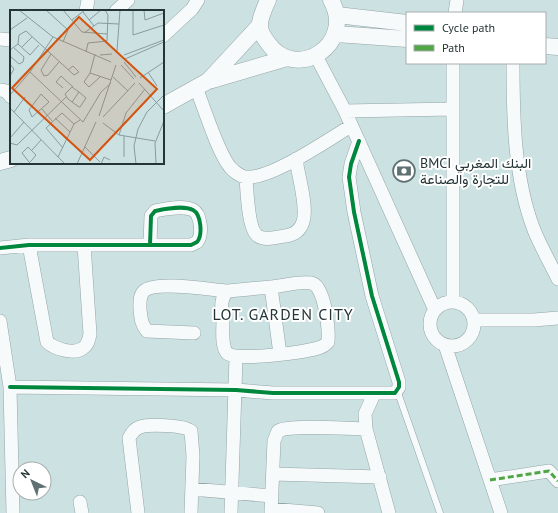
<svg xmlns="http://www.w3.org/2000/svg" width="558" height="513" font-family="'PT Sans',Vazirmatn,sans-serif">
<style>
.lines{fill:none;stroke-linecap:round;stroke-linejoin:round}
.service-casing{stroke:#94a5a6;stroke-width:7}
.minor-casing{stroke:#94a5a6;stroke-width:14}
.tertiary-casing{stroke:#94a5a6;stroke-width:17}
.service{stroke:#f7fafb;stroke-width:6}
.minor{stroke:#f7fafb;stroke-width:13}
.tertiary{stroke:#f7fafb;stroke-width:16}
.quiet{stroke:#50a544;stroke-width:3;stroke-dasharray:6 3;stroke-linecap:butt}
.cycleway-casing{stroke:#fff;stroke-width:6}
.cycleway{stroke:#00873e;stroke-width:4}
.labels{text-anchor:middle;stroke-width:4;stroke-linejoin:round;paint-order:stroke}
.poi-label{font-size:14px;fill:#253536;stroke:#fff;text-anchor:start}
.quarter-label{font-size:16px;letter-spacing:1px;fill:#253536;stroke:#fff}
.inset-road{fill:none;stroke:#899c9d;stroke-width:1}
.view{fill:#d45510;fill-opacity:0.15;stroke:#d45510;stroke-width:2}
.inset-edge{fill:none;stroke:#253536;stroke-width:2}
</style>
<rect width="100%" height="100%" fill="#cbe1e2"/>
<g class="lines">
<g class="service-casing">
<path id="service" d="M397,390L440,513"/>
</g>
<g class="minor-casing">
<path id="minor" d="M86,11L88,0
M116,11L128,0
M455,13L457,0
M163,36L192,9L198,0
M0,39L11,40
M316,56L345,111L435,310
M453,63V302
M513,63C513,117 514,178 534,230C541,247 550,263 558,279
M196,88C205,109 217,151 230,167C233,171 240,176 245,177C269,181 329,139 351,126
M0,90L6,91L11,97
M345,111L453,109
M246,178C247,190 248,230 258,236C265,241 277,237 285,236C294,235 300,231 303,222C308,207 298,175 296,159
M29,245L47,342C55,349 74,355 83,348C88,345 89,339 90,334L84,245
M0,248L29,245H191C193,244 195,243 197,242C203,235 201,214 193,210C183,205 165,209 155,211L151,216L150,245
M271,287C284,286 299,281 311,283C325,285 329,330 328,342C326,344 324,346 321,347C309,352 234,362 227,353C221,346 223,329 223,320C222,309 219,299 228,291L271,287L280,354
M430 324a22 22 0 1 1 44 0a22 22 0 1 1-44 0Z
M474,320H534L558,318
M0,321L10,387L13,513
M194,333L147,331C141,324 141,318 140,309C140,303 139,296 144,291C156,280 211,290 228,291
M445,345L501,513
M10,387L236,390L273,393H395L399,387V382L372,296L354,212L349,177L351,164L359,141
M374,394L365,414L366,429L389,513
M273,474L380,477
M490,480L549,471L558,481
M192,489L272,496
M80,502L82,513
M271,509L318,513
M138,513L129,438C132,433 134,429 140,427C149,424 184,425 191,431L193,456L191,513
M231,513L236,357
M271,513L274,441L278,431C291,424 348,429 366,429"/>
</g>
<g class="tertiary-casing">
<path id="tertiary" d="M268,0C265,7 261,15 260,23C259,30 264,38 268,43C296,83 356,44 331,0
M337,15L407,23
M336,34L407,39
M545,46L558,47
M212,80L287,58
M163,106L208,81L260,25
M0,162L11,159"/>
</g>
<use href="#service" class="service"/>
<use href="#minor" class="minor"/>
<use href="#tertiary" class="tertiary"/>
<path class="quiet" d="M490,480L549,471L558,481"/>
<g class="cycleway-casing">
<path id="cycleway" d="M0,248L29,245H191C193,244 195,243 197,242C203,235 201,214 193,210C183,205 165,209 155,211L151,216L150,245
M10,387L236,390L273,393H395L399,387V382L372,296L354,212L349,177L351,164L359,141"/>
</g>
<use href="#cycleway" class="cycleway"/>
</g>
<defs>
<g id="bank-ring" transform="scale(1.15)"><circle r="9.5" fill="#fff" stroke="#5f7172" stroke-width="1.5"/><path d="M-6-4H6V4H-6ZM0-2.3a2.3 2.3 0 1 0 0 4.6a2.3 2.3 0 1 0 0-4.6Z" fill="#5f7172"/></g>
</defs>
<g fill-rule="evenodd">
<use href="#bank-ring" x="404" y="171"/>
</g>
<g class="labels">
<g class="poi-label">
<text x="420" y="168">BMCI البنك المغربي<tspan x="420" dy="16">للتجارة والصناعة</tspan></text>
</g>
<g class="quarter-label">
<text x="283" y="320">LOT. GARDEN CITY</text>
</g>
</g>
<g transform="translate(10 10)">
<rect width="154" height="154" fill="#cbe1e2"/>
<path class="inset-road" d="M9,0L43,27L101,52M36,0L58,20L53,32M53,0L72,22L97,24M123,0V25L154,15M134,0L135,10L154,3M73,2L84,16M62,10L75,0M79,10L91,0M0,20L17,8M74,23L88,13L109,14M8,34L20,45L29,35M12,37L22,27M0,40L8,34L9,25L16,21L64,65L69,62L63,56L58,60M107,41L110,0M76,42L78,33L97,31L98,5L95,0M41,44L31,60L34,66L38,65L49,52M85,44L80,63L101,70M90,45L102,44M114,45L154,30M0,46L9,54L13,52L14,47L4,38M115,49L154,32M114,52L126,67M0,54L4,59L0,66M111,55L124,69M20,62L73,112L91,82L101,73M138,62L147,76M80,63L74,72L79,77L90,67M103,67L118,81M130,68L154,52M129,73L154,101M53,78L46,72L51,66L63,77M31,84L39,92L22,107L19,100ZM0,85L20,62L43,27M62,92L69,82L62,77L55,84L58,89L62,92L69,97H70L76,88L69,82M0,98L55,154M32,99L42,111M4,102L15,87M89,106L106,55M93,107L125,73M45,108L60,122M41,113L56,129M93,113L109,125L145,131M109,125L116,103L135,79M0,128L14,112M0,133L7,135L56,87M75,137L90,152M53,138L36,118L52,103L64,114M22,140L31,130M48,147L64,114L70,110M114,147V126M18,154L22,150L26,145L18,137L12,143L19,152M67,154L86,112M91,154L94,147L100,150M126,154L124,136L128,119L137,102L154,85M146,154L145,133L154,111"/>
<path class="view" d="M69,7L147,79L80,150L2,78Z"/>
<rect width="154" height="154" class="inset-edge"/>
</g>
<rect x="406" y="12" width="140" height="52" fill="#ffffff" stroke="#a8aeaf"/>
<rect x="414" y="25" width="20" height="6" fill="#00873e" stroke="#a8aeaf"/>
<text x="442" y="32" font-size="12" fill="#253536">Cycle path</text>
<rect x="414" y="45" width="20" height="6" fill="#50a544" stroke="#a8aeaf"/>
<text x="442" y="52" font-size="12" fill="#253536">Path</text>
<g transform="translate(32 481) rotate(317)"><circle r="19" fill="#ffffff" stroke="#a8aeaf"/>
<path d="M0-3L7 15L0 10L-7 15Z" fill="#5f7172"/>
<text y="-6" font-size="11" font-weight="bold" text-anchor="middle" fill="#253536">N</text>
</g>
</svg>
